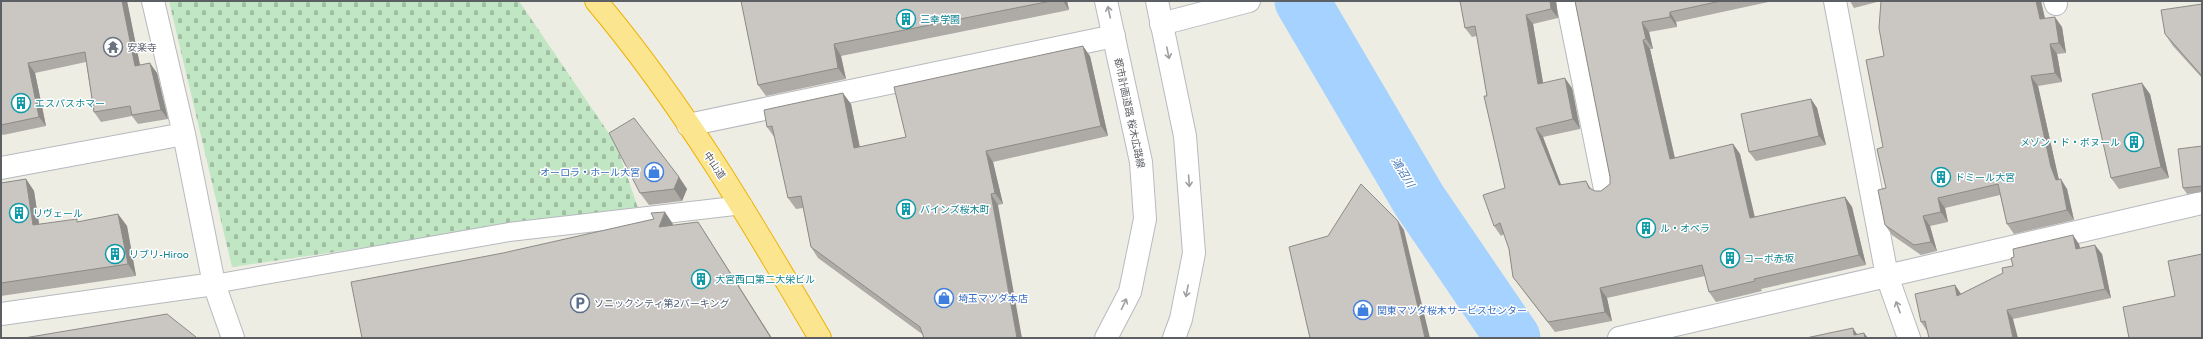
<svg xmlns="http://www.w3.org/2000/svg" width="2203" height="339" font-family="'Varela Round','Noto Sans JP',sans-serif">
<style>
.cemetery{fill:url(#cemetery-stones)}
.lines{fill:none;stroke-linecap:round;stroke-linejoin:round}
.river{stroke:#a5d2fe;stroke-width:55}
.lane-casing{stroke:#b6b9be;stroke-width:20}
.street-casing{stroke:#b6b9be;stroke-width:24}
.secondary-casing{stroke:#b7bac0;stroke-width:24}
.highway-casing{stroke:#efb103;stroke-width:24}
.lane{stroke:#fff;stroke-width:18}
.street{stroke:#fff;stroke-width:22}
.secondary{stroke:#fff;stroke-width:22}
.highway{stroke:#fbe58e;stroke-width:22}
.wall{fill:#aeaaa6}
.shaded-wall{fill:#8d8b87}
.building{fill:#cac6c1;stroke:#8d8b87}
.oneway{stroke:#9d9fa2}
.labels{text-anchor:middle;stroke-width:3;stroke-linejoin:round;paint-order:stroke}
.culture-label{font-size:10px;fill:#0d838f;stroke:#fff;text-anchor:start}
.worship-label{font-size:10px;fill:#5b616d;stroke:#fff;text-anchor:start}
.street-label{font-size:10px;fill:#5c5f64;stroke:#fff}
.shop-label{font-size:10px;fill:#366cbe;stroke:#fff;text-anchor:start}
.service-label{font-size:10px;fill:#4e5e75;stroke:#fff;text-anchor:start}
.water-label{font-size:11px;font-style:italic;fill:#4477b9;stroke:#fff}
</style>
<defs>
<pattern id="cemetery-stones" width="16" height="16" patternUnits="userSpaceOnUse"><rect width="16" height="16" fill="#c1e6c3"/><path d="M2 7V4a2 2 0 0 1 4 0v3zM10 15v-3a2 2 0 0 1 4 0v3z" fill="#a0bea2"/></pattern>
</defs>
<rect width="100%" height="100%" fill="#eeede4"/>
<path class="cemetery" d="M169,1H519L616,144L638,208L232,267Z"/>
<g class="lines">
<path class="river" d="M1302,1L1419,200L1513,338"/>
<g class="lane-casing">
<path id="lane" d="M214,284L509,232L743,205"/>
</g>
<g class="street-casing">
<path id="street" d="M153,1L184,134L214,284L233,338
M1567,1L1605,189
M1835,1L1887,276L1909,338
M2055,1L2056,4
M1161,24L1249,1
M688,125L1114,36
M1,168L184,134
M1,314L214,284
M1619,338L2202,203"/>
</g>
<g class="secondary-casing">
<path id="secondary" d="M1157,1L1185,136L1194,253L1181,319L1174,338
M1106,338L1130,292L1145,219L1141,162L1106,1"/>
</g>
<g class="highway-casing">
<path id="highway" d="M596,1C683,104 752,222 820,338"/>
</g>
<use href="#lane" class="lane"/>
<use href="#street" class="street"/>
<use href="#secondary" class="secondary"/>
<use href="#highway" class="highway"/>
</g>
<path class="wall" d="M1,1H127L140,65L157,73L168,119L138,124L132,116L101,122L94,112L86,62L35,73L46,126L3,135L1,133Z
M741,1H1067L1069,10L841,56L846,79L766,96L758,85Z
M1460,1H1556L1558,18L1533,24L1543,83L1572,88L1580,129L1543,137L1561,185L1586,181L1592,190L1595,191H1601L1610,184V177L1575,1H1773L1676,22L1677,27L1649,32L1653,49H1650L1675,158L1733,144L1740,154L1755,217L1845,197L1852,207L1866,265L1761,289L1762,291L1716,302L1709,292L1705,276L1607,298L1612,321L1555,332L1513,277L1509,249L1504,234L1501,236L1494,226L1505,188L1487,96L1477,36L1472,37L1465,28Z
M1850,1H2041L2045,18L2062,27L2066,53L2057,54L2062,82L2038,86L2058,176L2059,180L2067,189L2074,220L2014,234L2007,224L2000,195L1945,208L1948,222L1930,226L1937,251L1921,255L1892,235L1885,225L1886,188L1883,147L1884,56L1881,1L1854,8Z
M2202,4V78L2173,46L2165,34Z
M1090,56L1108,136L993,162L1003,204L998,205L922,334L818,258L811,247L803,208L796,209L788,198L775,138L767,127L851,104L860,147L906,137Z
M2150,94L2169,178L2119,189L2111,178Z
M1811,99L1817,108L1826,145L1756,161L1749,152Z
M2202,146V192L2187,194L2183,188Z
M679,177L687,189L682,201L649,205L640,193Z
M26,179L34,191L39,224L78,222L118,214L127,226L136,276L1,296V183Z
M2079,244L2080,248L2102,254L2111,298L2013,319L1927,331L1921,322L1955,285L1961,294L2003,273L2013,266Z"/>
<path class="shaded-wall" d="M122,1H127L142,75L135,66Z
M1063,1H1067L1069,10Z
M1550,1H1556L1558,18L1551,9Z
M2036,1H2041L2047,29L2040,19Z
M1670,12L1676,22L1677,27L1670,17Z
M1526,15L1533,24L1545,94L1538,84Z
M2055,17L2062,27L2066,53L2059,43Z
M1642,22L1649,32L1653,49L1646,39Z
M1643,40L1650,49L1677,168L1670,159Z
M834,44L841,56L846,79L838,68Z
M2050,44L2057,54L2062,82L2055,73Z
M1083,46L1090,56L1108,136L1101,126Z
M28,63L35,73L46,126L39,117Z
M150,63L157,73L168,119L161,110Z
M2031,76L2038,86L2058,176L2062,190L2056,180L2051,167Z
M1565,78L1572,88L1580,129L1573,119Z
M2142,83L2150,94L2169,178L2161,167Z
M843,93L851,104L862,159L854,148Z
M1811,99L1817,108L1826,145L1819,136Z
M1536,128L1543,137L1565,195L1559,185Z
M1733,144L1740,154L1757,228L1750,218Z
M986,151L993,162L1003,204L995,193Z
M679,177L687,189L682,201L674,189Z
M26,179L34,191L41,237L33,225Z
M2061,179L2067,189L2074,220L2067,210Z
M991,194L998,205L1022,338H1017Z
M1845,197L1852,207L1866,265L1859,255Z
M1938,198L1945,208L1948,222L1941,212Z
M665,212L673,224L667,239L659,227Z
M118,214L127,226L136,276L128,264Z
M1923,216L1930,226L1937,251L1931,242Z
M1398,221L1404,230L1430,338H1425Z
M698,222L706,234L772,338H771Z
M2073,235L2079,244L2082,258L2076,249Z
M2095,245L2102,254L2111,298L2105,289Z
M1955,285L1961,294L1957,296Z
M1600,288L1607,298L1612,321L1605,312Z
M2007,310L2013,319L2018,338H2013Z
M1853,328L1859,337L1854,335Z
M1864,333L1868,338H1865Z"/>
<path class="building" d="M1,1H122L135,66L150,63L161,110L132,115L130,106L94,112L85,52L28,63L39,117L1,125Z
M741,1H1051L834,44L838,68L758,85Z
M1460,1H1550L1551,9L1526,15L1538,84L1565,78L1573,119L1536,128L1559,185L1586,181L1589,188L1595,191H1601L1610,184V177L1575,1H1721L1670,12V17L1642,22L1646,39L1643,40L1670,159L1733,144L1750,218L1845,197L1859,255L1754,279L1755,281L1709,292L1702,265L1600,288L1605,312L1548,322L1513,277L1509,249L1500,223L1494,226L1483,195L1505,188L1484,96H1487L1475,26L1465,28Z
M1881,1H2036L2040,19L2055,17L2059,43L2050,44L2055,73L2031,76L2051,167L2056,180L2061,179L2067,210L2007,224L1998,184L1938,198L1941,212L1923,216L1931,242L1914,245L1885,225L1878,190L1886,188L1877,149L1883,147L1866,60L1884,56L1879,28Z
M2202,4V76L2165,34L2161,10Z
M1083,46L1101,126L986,151L995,193L991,194L1017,338H924L920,327L811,247L801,196L788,198L772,126L767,127L764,110L843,93L854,148L906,137L894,87Z
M2142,83L2161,167L2111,178L2092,94Z
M1811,99L1819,136L1749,152L1741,114Z
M634,118L679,177L674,189L640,193L609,133Z
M2202,146V186L2183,188L2178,149Z
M26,179L33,225L77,219V222L118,214L128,264L1,283V183Z
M1361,184L1398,221L1425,338H1310L1289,247L1328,236Z
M665,212L659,227L698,222L771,338H362L351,282L503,253L654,219L651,213Z
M2073,235L2076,249L2095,245L2105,289L2007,310L2013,338H1929L1925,321L1921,322L1915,294L1955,285L1957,296L2003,273L2002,268L2013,266L2011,258L2014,257L2013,249Z
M2202,254V338H2129L2123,307L2175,296L2168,261Z
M167,314L196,337V338H24Z
M1853,328L1854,335L1864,333L1865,338H1806Z"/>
<defs><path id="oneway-shaft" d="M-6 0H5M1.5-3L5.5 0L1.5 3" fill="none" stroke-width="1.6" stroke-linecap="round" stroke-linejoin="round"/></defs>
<g class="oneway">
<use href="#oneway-shaft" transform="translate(1109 12) rotate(-102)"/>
<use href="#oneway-shaft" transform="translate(1168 53) rotate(78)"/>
<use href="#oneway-shaft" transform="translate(1189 181) rotate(86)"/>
<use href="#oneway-shaft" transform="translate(1187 291) rotate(101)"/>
<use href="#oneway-shaft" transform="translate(1124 304) rotate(-65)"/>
<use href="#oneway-shaft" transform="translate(1898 307) rotate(-110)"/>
</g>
<defs>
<g id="building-ring" transform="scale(1)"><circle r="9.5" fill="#fff" stroke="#0f9aa8" stroke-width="1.5"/><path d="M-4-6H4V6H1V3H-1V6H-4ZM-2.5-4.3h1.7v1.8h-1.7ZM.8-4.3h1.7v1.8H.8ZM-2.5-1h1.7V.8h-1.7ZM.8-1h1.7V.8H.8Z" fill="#0f9aa8"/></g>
<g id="temple-ring" transform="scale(1)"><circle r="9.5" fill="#fff" stroke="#6b7280" stroke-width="1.5"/><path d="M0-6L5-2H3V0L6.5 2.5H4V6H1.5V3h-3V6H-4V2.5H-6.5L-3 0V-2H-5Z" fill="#6b7280"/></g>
<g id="shop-ring" transform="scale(1)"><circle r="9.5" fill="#fff" stroke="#3f7fe0" stroke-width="1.5"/><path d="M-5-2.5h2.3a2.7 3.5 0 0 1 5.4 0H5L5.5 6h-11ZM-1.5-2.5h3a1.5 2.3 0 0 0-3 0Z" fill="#3f7fe0"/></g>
<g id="parking-ring" transform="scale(1)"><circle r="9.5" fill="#fff" stroke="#5c6f8a" stroke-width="1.5"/><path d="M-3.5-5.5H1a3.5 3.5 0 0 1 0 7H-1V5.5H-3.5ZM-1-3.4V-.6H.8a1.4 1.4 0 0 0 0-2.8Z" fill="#5c6f8a"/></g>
</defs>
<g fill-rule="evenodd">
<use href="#building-ring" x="906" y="19"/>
<use href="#temple-ring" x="113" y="47"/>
<use href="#building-ring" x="21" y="103"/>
<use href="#building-ring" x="2134" y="142"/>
<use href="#shop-ring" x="654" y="172"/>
<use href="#building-ring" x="1941" y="177"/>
<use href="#building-ring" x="906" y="209"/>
<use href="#building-ring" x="19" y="213"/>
<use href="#building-ring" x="1646" y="228"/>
<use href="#building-ring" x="115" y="254"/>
<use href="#building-ring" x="1730" y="258"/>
<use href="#building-ring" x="701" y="279"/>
<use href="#shop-ring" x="944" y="298"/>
<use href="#parking-ring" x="580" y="303"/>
<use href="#shop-ring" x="1363" y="310"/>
</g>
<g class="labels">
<g class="culture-label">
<text x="920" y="23">三幸学園</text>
<text x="35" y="107">エスパスホマー</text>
<text x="2120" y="146" text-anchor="end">メゾン・ド・ボヌール</text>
<text x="1955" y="181">ドミール大宮</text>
<text x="920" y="213">パインズ桜木町</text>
<text x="33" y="217">リヴェール</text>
<text x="1660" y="232">ル・オペラ</text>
<text x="129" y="258">リブリ-Hiroo</text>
<text x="1744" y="262">コーポ赤坂</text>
<text x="715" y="283">大宮西口第二大栄ビル</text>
</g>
<g class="worship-label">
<text x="127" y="51">安楽寺</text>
</g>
<g class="street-label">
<text transform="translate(1130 113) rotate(78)" y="4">都市計画道路 桜木広路線</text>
<text transform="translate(715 165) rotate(56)" y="4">中山道</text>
</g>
<g class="shop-label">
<text x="640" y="176" text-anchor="end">オーロラ・ホール大宮</text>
<text x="958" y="302">埼玉マツダ本店</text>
<text x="1377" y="314">関東マツダ桜木サービスセンター</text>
</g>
<g class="service-label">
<text x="594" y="307">ソニックシティ第2パーキング</text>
</g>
<g class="water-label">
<text transform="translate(1403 172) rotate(59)" y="4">鴻沼川</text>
</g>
</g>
<rect width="2203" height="339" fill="none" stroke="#5c5f64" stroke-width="4"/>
</svg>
